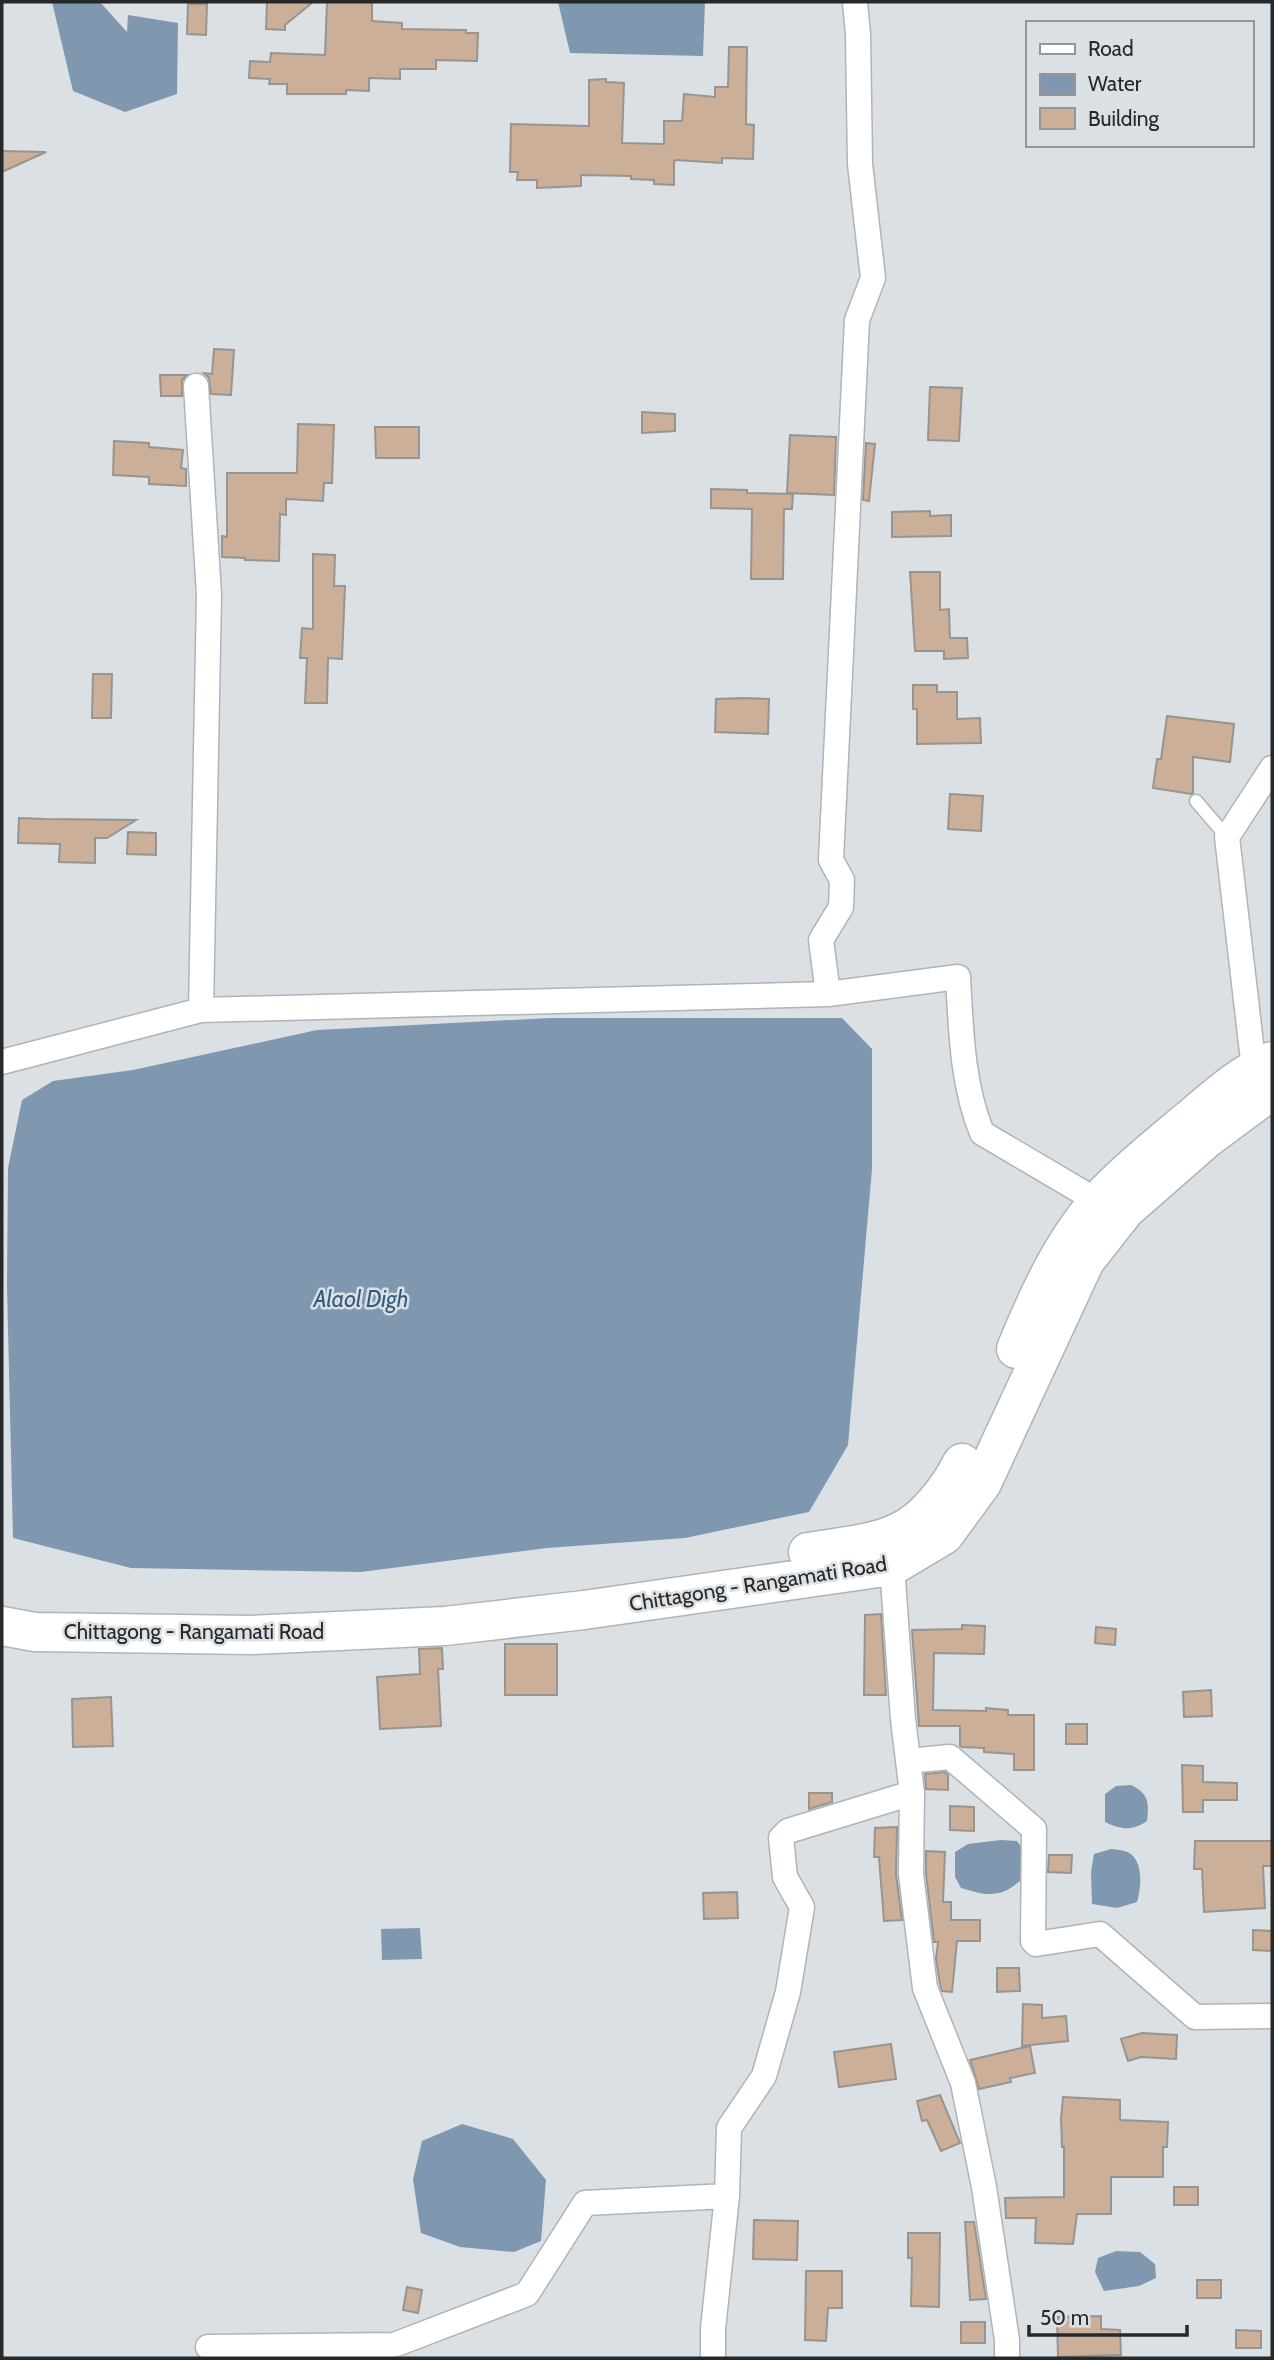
<svg xmlns="http://www.w3.org/2000/svg" width="1274" height="2360" font-family="Cabin,sans-serif">
<style>
.water{fill:#7f98b0}
.building{fill:#cbaf98;stroke:#989490;stroke-width:2}
.lines{fill:none;stroke-linecap:round;stroke-linejoin:round}
.service-casing{stroke:#afb4b8;stroke-width:15}
.minor-casing{stroke:#afb4b8;stroke-width:27}
.trunk-casing{stroke:#afb4b8;stroke-width:41}
.service{stroke:#fff;stroke-width:12}
.minor{stroke:#fff;stroke-width:24}
.trunk{stroke:#fff;stroke-width:38}
.labels{text-anchor:middle;stroke-width:5;stroke-linejoin:round;paint-order:stroke}
.street-label{font-size:21px;fill:#262829;stroke:#dbe0e5}
.water-label{font-size:23px;font-style:italic;fill:#335b80;stroke:#dbe0e5}
</style>
<rect width="100%" height="100%" fill="#dbe0e5"/>
<path class="water" d="M52,2H100L127,32L128,15L178,23L177,94L125,112L73,91Z
M558,2H705L703,56L570,53Z
M550,1018H842L872,1049V1169L848,1445L809,1512L685,1538L547,1548L361,1572L131,1568L13,1538L7,1287L8,1168L22,1100L53,1081L133,1070L317,1030Z
M1131,1785C1149,1794 1149,1802 1147,1821C1132,1831 1122,1830 1105,1822V1794L1116,1786Z
M1001,1840L1017,1841L1023,1849L1024,1877C1003,1898 990,1897 961,1888L955,1877V1852L968,1844Z
M1111,1849C1118,1850 1128,1850 1133,1856C1143,1867 1141,1889 1137,1902L1117,1908L1092,1904L1091,1872L1094,1854Z
M420,1928L422,1959L382,1960L381,1929Z
M462,2124L513,2139L546,2180L541,2241L514,2252L460,2247L421,2233L413,2179L422,2141Z
M1116,2251L1140,2252L1155,2264L1156,2278L1139,2286L1104,2291L1095,2272L1098,2258Z"/>
<path class="building" d="M267,2H313L285,25V30L266,29Z
M327,2H372V21L402,23V29L466,30V33H478L477,61L436,60V69H400V79L369,78V91L346,90V94H287V84H269L270,79L249,78L250,61L270,62L271,53L325,55Z
M188,4H207L206,35L187,34Z
M729,47H747L746,124L754,125L753,159L722,158V163L676,160L674,161V185L654,184V180L631,179V176L581,175V186L537,188V180H517L518,172H510L511,124L589,126V80L606,79V82L624,83L622,143L664,144V121H682L684,94L715,97V87H728Z
M2,151L46,152L2,172Z
M214,349L234,350L231,395L211,394L209,378L204,373L212,374Z
M160,375H187L182,380V396H161Z
M930,387L962,388L959,441L928,440Z
M642,412L675,414V431L642,433Z
M298,424L334,425L332,483H324L323,501L286,499V515L280,514L279,561L245,560V558L222,557V536L227,537V473H297Z
M375,427H419V458H376Z
M790,435L836,437L834,495L787,493Z
M114,441L149,443V447L183,450L181,468L186,469V486L149,484V477L113,475Z
M866,443L875,444L869,501L863,500Z
M711,489L747,490V493L793,494L792,509H784L783,579H751L752,509L711,508Z
M930,511V516L951,515V536L892,537V512Z
M313,554L335,555L334,586H345L342,659L328,658L327,703H305L307,658H300L302,628L313,629Z
M910,572H940V610L949,609L950,638H967L968,658L944,659V651H915Z
M93,674H112L111,718H92Z
M913,685H937V692H957V719L980,718L981,743L917,744V709H913Z
M743,698L769,699L768,734L715,732L716,699Z
M1167,716L1234,724L1230,762L1193,757V793L1191,794L1153,788L1157,759H1161Z
M950,794L983,796L981,831L948,829Z
M19,818L45,819L136,820L107,838H95V863L59,862L60,844L18,843Z
M128,832L156,833V855L127,854Z
M881,1614L886,1695H864L865,1615Z
M962,1625L985,1626L984,1654L934,1653L933,1710L986,1711V1708L1008,1710V1715H1034V1770H1014V1754L984,1752V1748L962,1747L960,1746V1726H919L912,1630L962,1629Z
M1096,1627L1116,1629L1115,1645L1095,1643Z
M505,1644H557V1695H505Z
M442,1648L443,1669H438L441,1726L380,1729L377,1677L420,1674L419,1649Z
M1211,1690L1212,1716L1184,1717L1183,1692Z
M111,1697L113,1746L73,1747L72,1699Z
M1066,1724H1087V1744H1066Z
M1182,1765L1203,1766V1782L1237,1783V1800H1203V1812H1183Z
M945,1772L948,1775V1790L926,1789L925,1774Z
M809,1793H832V1802L809,1809Z
M950,1806L974,1807V1831L950,1830Z
M897,1827L896,1874L902,1920L884,1921L879,1857H874L875,1828Z
M1195,1841H1272V1866H1263L1265,1908L1204,1912L1202,1869H1194Z
M926,1851L945,1852L943,1902H951V1920H980V1941H957L952,1992L942,1991L940,1984L936,1959L938,1942H934L926,1873Z
M1049,1855H1072L1071,1873L1048,1872Z
M737,1892L738,1918L704,1919L703,1893Z
M1253,1930L1272,1931V1951L1253,1950Z
M997,1968H1019L1020,1991L997,1992Z
M1023,2004L1042,2005V2018L1066,2016L1068,2041L1022,2046Z
M1142,2033L1177,2035L1176,2059L1141,2057L1128,2061L1121,2039Z
M891,2044L896,2079L839,2087L834,2052Z
M1030,2046L1035,2073L1010,2078L1011,2082L979,2089L970,2060Z
M940,2095L960,2143L941,2151L927,2120L922,2121L917,2101Z
M1063,2097L1120,2100V2120L1168,2122L1167,2147H1163V2177H1111V2214H1077L1073,2244L1035,2243L1036,2218H1006L1005,2198L1064,2197V2147H1062L1061,2119Z
M1174,2187H1198V2205H1174Z
M754,2220L798,2221L797,2260L753,2259Z
M965,2222H974L986,2299L970,2300Z
M908,2233H940L939,2307L911,2306L912,2258H908Z
M806,2271H842V2308H828L826,2341L805,2340Z
M1197,2280H1221V2298H1197Z
M407,2287L422,2290L418,2313L403,2310Z
M1101,2316V2329L1120,2330L1121,2355L1058,2357L1057,2317Z
M961,2322H985V2343H961Z
M1236,2330L1261,2331V2348H1236Z"/>
<g class="lines">
<g class="service-casing">
<path id="service" d="M1196,801L1227,837"/>
</g>
<g class="minor-casing">
<path id="minor" d="M855,2L858,34L860,164L873,278L857,320L831,860L842,880L841,907L821,940L828,994L958,977C961,1030 962,1084 982,1133L1099,1202
M196,386L209,595L201,1010
M2,1062L201,1010L828,994
M1254,1069L1227,837L1272,768
M908,1761L950,1757L1034,1829L1033,1941L1036,1944L1100,1934L1195,2017L1272,2016
M912,1793L911,1874L925,1988L963,2083L984,2187L1007,2340V2358
M208,2347L394,2345L527,2294L585,2203L727,2196
M713,2358V2329L727,2196L729,2128L764,2076L788,1992L802,1907L785,1877L781,1838L788,1831L912,1793L903,1719L892,1566"/>
</g>
<g class="trunk-casing">
<path id="trunk" d="M1016,1349C1039,1293 1064,1238 1106,1193C1132,1166 1161,1143 1190,1119C1216,1097 1241,1074 1272,1061
M808,1552C837,1547 872,1545 899,1532C925,1521 950,1487 962,1463
M2,1626L35,1632L251,1635L445,1626L584,1610L892,1566L944,1535L982,1483L1085,1261L1125,1210L1206,1139L1272,1090"/>
</g>
<use href="#service" class="service"/>
<use href="#minor" class="minor"/>
<use href="#trunk" class="trunk"/>
</g>
<g class="labels">
<g class="street-label">
<text transform="translate(758 1584) rotate(-9)" y="7">Chittagong - Rangamati Road</text>
<text x="194" y="1639">Chittagong - Rangamati Road</text>
</g>
<g class="water-label">
<text x="361" y="1307">Alaol Digh</text>
</g>
</g>
<rect width="1274" height="2360" fill="none" stroke="#262829" stroke-width="7"/>
<rect x="1026" y="21" width="228" height="126" fill="#dbe0e5" stroke="#93969a" stroke-width="2"/>
<rect x="1040" y="44" width="35" height="10" fill="#ffffff" stroke="#93969a" stroke-width="2"/>
<text x="1088" y="56" font-size="21" fill="#262829">Road</text>
<rect x="1040" y="74" width="35" height="21" fill="#7f98b0" stroke="#93969a" stroke-width="2"/>
<text x="1088" y="91" font-size="21" fill="#262829">Water</text>
<rect x="1040" y="108" width="35" height="21" fill="#cbaf98" stroke="#93969a" stroke-width="2"/>
<text x="1088" y="126" font-size="21" fill="#262829">Building</text>
<path d="M1029 2325v10h158v-10" fill="none" stroke="#262829" stroke-width="3.5"/>
<text x="1040" y="2325" font-size="21" fill="#262829" stroke="#dbe0e5" stroke-width="5" paint-order="stroke">50 m</text>
</svg>
